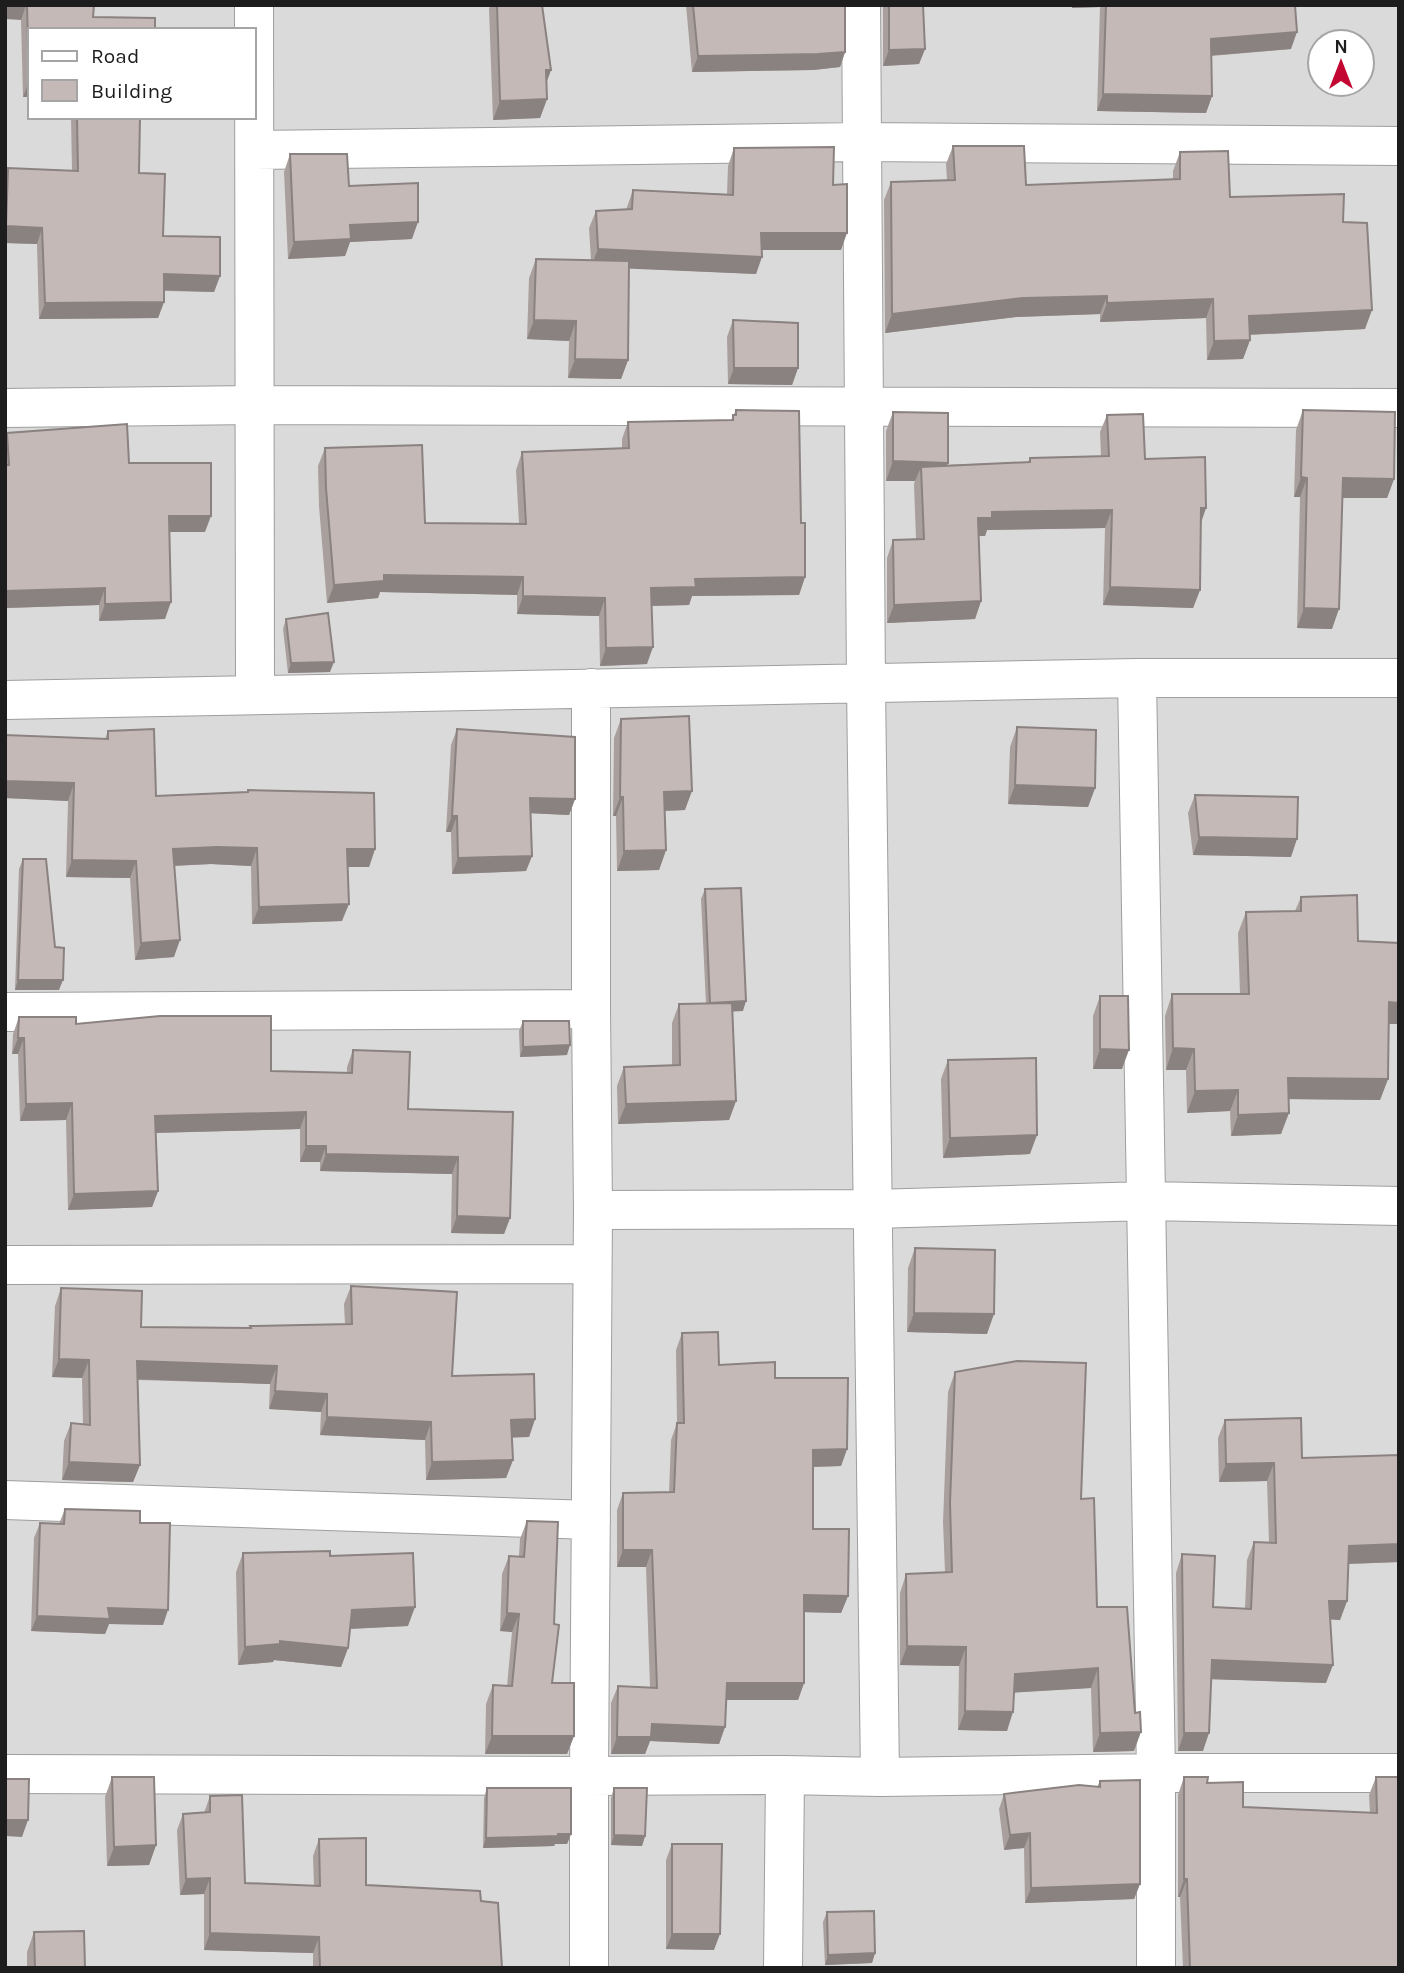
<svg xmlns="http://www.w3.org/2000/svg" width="1404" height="1973" font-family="Karla,sans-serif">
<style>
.residential{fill:#dbdada;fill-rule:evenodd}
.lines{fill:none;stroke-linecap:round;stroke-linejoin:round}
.minor-casing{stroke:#9e9e9e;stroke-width:40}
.minor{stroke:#fff;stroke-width:38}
.wall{fill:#a99f9d}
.shaded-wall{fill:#8a8280}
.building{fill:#c5b9b7;stroke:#8a8280;stroke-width:2}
</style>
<rect width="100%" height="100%" fill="#eee8e3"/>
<path class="residential" d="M5,5H1399V1968H5ZM30,30H254V117H30ZM1320,42H1362V84H1320Z"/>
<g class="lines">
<g class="minor-casing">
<path id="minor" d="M254,5L255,695
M861,5L866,684L880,1777
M255,150L863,142L1399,146
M5,408L254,405L1399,408
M1137,678L1156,1773V1968
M5,700L1137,678H1399
M5,1012L591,1009
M593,1210L874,1209L1147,1201L1399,1206
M5,1265L592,1264
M5,1500L591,1520
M5,1774L589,1776L785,1775L880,1777L1156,1773H1399
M589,1968V1776L593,1210L591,1009V688
M783,1968L785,1775"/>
</g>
<use href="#minor" class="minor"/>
</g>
<path class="wall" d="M5,5H94L93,17L30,97H23L21,20Z
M490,5H542L551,70L546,83L547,99L540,118L493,120L489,9Z
M686,5H845V52L840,67L813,70L692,72Z
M883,5H923L925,49L919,64L883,66Z
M1072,5H1295L1291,49L1211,56L1212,96L1206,113L1097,111L1100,7L1072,8Z
M71,117H140L139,173L163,236L220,276L214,292L164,291V302L158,318L39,319L37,244L5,243V176L8,168L72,171Z
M953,146L1026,185L1173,180V171L1180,152L1230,197L1343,222L1365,329L1250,335V340L1243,359L1207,360L1206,318L1100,322V314L1016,317L885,333L884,200L891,182L947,180L946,164Z
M734,148L833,185L841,250H762L756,274L629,268L628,360L621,379L568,378L569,341L527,339L529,278L536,259L591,260L589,228L596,211L626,210L633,190L727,194L728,166Z
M290,154L349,186L412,239L350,242L345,256L288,259L284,172Z
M733,320L798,368L792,385L728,384L727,337Z
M736,410L801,523L805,577L799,595L692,596L689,605L652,606L647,664L600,666L599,616L517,614V595L380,592L378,598L327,603L319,506L318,466L325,448L425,523L519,524L516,470L522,452L622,448V439L628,422L731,420Z
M1303,410L1394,479L1387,498H1342L1332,629L1297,628L1300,497H1294L1296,430Z
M893,412L948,463L947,465L1028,462L1030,458L1101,456L1100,432L1107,415L1201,522L1200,590L1193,608L1103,605L1105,528L987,530L985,536H979L981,601L975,619L887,623V558L893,540L916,539L914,484L915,481H886V431Z
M7,433L129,463L205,532H169L165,619L99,621V605L5,608V438Z
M286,619L330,672L288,673L283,629Z
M621,719L685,810L665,811L666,850L659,870L617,871L616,816H613L614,738Z
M1017,727L1095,788L1088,807L1008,804L1010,747Z
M457,729L575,799L569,815L531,813L532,856L526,871L452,874L451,832H446L451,745Z
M108,731L156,796L375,849L369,867H348L342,921L252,924L251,866L211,864L175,866L174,957L135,960L130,878L66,877L68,801L5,798V735L105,739Z
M1195,795L1291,857L1193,855L1188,813Z
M23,859L59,990H15L19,869Z
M705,889L743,1011H732L736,1101L729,1120L618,1124L617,1086L624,1067L672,1065V1023L679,1004H706L701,899Z
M1301,897L1358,941L1389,1024L1388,1079L1380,1100L1289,1099L1281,1134L1231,1136L1230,1111L1187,1113L1186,1070H1166L1165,1016L1172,994H1240L1238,933L1246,912L1295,911Z
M1100,996L1122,1069H1093V1016Z
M19,1017L76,1024L271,1071L347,1073V1067L353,1050L408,1109L513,1112L510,1218L504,1234L451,1233L452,1174L320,1171V1162H300V1129L156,1133L158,1191L152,1207L68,1210L66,1120L20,1121L18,1054H12L13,1034Z
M523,1021L567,1055L520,1057L519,1031Z
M948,1060L1030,1154L943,1158L941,1079Z
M915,1248L987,1334L907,1332L908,1268Z
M351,1286L452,1376L535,1419L529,1437H512L513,1460L506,1478L426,1480L425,1440L320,1435L321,1412L269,1409L270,1384L138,1380L140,1465L133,1482L62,1480L64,1441L71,1423L83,1424L82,1378L52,1377L55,1306L61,1288L141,1327L250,1328L345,1324L344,1304Z
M682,1333L719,1365L775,1378L847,1449L841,1466L813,1467V1529L848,1596L841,1613L804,1612V1683L798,1700H726L725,1727L719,1744L650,1741L645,1754H611V1703L618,1686L650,1687L646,1567H617V1510L623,1493H669L671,1440L677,1423L676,1350Z
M955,1372L1081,1499L1097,1607L1134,1751L1093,1752L1091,1688L1014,1692L1007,1731L958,1730L959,1666L900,1665V1593L906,1574L945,1572L943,1522L948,1392Z
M1225,1420L1302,1458L1399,1562L1349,1564L1347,1601L1340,1620L1330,1619L1326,1683L1211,1679L1203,1751H1178L1176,1573L1182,1554L1213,1607L1245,1609L1247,1560L1254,1542H1269L1267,1481L1219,1482L1218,1438Z
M65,1509L140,1523L163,1625L109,1624L105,1634L31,1631L34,1538L40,1523L59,1524Z
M527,1521L552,1683L574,1736L567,1754H485L486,1704L493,1685L507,1686L512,1632L500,1631L502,1574L509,1556H519L520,1539Z
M243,1553L330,1556L408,1626L350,1629L348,1648L341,1667L274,1660L273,1662L238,1665L236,1572Z
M112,1777L156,1845L149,1865L107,1866L105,1797Z
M1184,1777L1207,1783L1243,1807L1370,1813L1369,1795L1376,1777L1399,1968H1183L1180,1897H1178V1795Z
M1100,1781L1140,1884L1134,1899L1025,1903L1024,1848L1004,1850L999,1809L1004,1794L1097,1787Z
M487,1788L571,1834L567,1844H555L554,1846L483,1848L484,1798Z
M614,1788L645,1836L642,1846L611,1845V1798Z
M210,1796L245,1883L314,1886L313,1856L319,1839L366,1885L481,1901L502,1968H313V1953L204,1950V1894L180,1895L177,1830L183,1814L204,1813Z
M672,1844L714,1950L666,1949V1860Z
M827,1912L875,1953L872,1963L825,1965L823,1922Z
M34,1932L85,1968H27V1952Z"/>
<path class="shaded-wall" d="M5,5H26L21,20L5,19Z
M1073,5H1101L1100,7L1072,8Z
M1297,32L1291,49L1205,56L1211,39Z
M925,49L919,64L883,66L889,50Z
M845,52L840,67L813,70L692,72L698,56Z
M546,70H551L544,89Z
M29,81H30V97H23Z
M1103,94L1212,96L1206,113L1097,111Z
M547,99L540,118L493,120L500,101Z
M418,222L412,239L350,242L345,256L288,259L294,242L350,225Z
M6,226L42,228L37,244L5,243Z
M761,233H847L841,250H755Z
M598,249L762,257L756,274L591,267Z
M164,274L220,276L214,292L158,290Z
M1107,296L1100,314L1016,317L885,333L892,314L1023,298Z
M1213,299L1206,318L1100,322L1107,303Z
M164,302L158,318L39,319L45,303Z
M1372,310L1365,329L1242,335L1249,316Z
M534,320L576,321L569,341L527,339Z
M1250,340L1243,359L1207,360L1214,341Z
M575,359L628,360L621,379L568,378Z
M734,368H798L792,385L728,384Z
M893,461L948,463L941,482L921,467L915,481H886Z
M1301,477L1307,478L1300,497H1294Z
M1343,478L1394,479L1387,498H1336Z
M1201,508H1206L1200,526Z
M1112,510L1105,528L987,530L985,536H972L978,518L992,512Z
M169,516H211L205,532H163Z
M384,575L523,577L517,595L380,592L378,598L327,603L334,585Z
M805,577L799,595L692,596L689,605L645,606L651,588L695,579Z
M1110,587L1200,590L1193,608L1103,605Z
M105,588L99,605L5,608V591Z
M523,596L605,598L599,616L517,614Z
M981,601L975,619L887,623L894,605Z
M171,602L165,619L99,621L105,604Z
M1304,608L1339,609L1332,629L1297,628Z
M653,647L647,664L600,666L606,648Z
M334,662L330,672L288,673L291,663Z
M5,781L74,783L68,801L5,798Z
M1015,785L1095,788L1088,807L1008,804Z
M692,791L685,810L657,811L664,792Z
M620,797H623L616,816H613Z
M530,798L575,799L569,815L525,813Z
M452,816H457L451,832H446Z
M1199,837L1297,839L1291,857L1193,855Z
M217,847L257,848L251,866L211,864L167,866L173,849Z
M347,849H375L369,867H341Z
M666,850L659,870L617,871L624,851Z
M532,856L526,871L452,874L458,858Z
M72,860L136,861L130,878L66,877Z
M349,904L342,921L252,924L259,907Z
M180,940L174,957L135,960L141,943Z
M18,980H63L59,990H15Z
M746,1001L743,1011L706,1013L710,1003Z
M1389,1002L1399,1003V1024H1382Z
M18,1038H24L18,1054H12Z
M570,1045L567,1055L520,1057L523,1047Z
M1173,1048L1194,1049L1186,1070H1166Z
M1100,1049L1129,1050L1122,1069H1093Z
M1288,1078L1388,1079L1380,1100L1280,1099Z
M1238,1090L1230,1111L1187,1113L1195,1091Z
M736,1101L729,1120L618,1124L626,1104Z
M72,1103L66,1120L20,1121L26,1104Z
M306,1112L300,1129L149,1133L155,1116Z
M1289,1113L1281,1134L1231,1136L1238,1115Z
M1037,1135L1030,1154L943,1158L950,1138Z
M306,1146H326L320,1162H300Z
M326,1154L458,1157L452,1174L320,1171Z
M158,1191L152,1207L68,1210L74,1194Z
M457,1216L510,1218L504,1234L451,1233Z
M914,1313L994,1314L987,1334L907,1332Z
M59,1359L89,1360L82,1378L52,1377Z
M137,1361L277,1366L270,1384L131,1379Z
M275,1391L327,1394L321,1412L269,1409Z
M327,1417L431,1422L425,1440L320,1435Z
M535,1419L529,1437L504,1438L511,1420Z
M847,1449L841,1466L807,1467L813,1450Z
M513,1460L506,1478L426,1480L432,1462Z
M69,1462L140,1465L133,1482L62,1480Z
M1274,1463L1267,1481L1219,1482L1226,1464Z
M1399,1544V1562L1343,1564L1349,1546Z
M623,1550H652L646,1567H617Z
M804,1595L848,1596L841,1613L798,1612Z
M1329,1601H1347L1340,1620L1322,1619Z
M415,1607L408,1626L346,1629L352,1610Z
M108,1608L168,1610L163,1625L109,1624L105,1634L31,1631L37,1616Z
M507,1613L519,1614L512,1632L500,1631Z
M280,1641L348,1648L341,1667L274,1660L273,1662L238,1665L245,1647Z
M907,1646L966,1647L959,1666L900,1665Z
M1212,1660L1333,1665L1326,1683L1205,1679Z
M1098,1668L1091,1688L1008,1693L1015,1674Z
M727,1683H804L798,1700H721Z
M965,1711L1013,1712L1007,1731L958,1730Z
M652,1724L725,1727L719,1744L650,1741L645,1754H611L617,1737Z
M1141,1732L1134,1751L1093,1752L1100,1733Z
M1184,1733H1209L1203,1751H1178Z
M492,1736H574L567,1754H485Z
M5,1820H28L22,1837L5,1836Z
M1030,1833L1024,1848L1004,1850L1010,1835Z
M558,1834H571L567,1844H555L554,1846L483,1848L486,1838Z
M614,1835L645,1836L642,1846L611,1845Z
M156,1845L149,1865L107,1866L114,1847Z
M210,1878L204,1894L180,1895L186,1879Z
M1184,1879H1187L1180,1897H1178Z
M1140,1884L1134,1899L1025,1903L1031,1888Z
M210,1933L319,1937L313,1953L204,1950Z
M672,1934H720L714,1950L666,1949Z
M875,1953L872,1963L825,1965L828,1955Z"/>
<path class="building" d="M27,5H94L93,17L155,18V30H30V81H29Z
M497,5H542L551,70H546L547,99L500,101Z
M693,5H845V52L818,54L698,56Z
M889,5H923L925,49L889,50Z
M1106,5H1295L1297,32L1211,39L1212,96L1103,94Z
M77,117H140L139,173L165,174L163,236L220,237V276L164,274V302L45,303L42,228L6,226L8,168L78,171Z
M953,146H1024L1026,185L1180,179V152L1228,151L1230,197L1344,194L1343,222L1367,223L1372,310L1249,316L1250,340L1214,341L1213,299L1107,303V296L1023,298L892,314L891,182L955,180Z
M834,147L833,185L847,184V233H761L762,257L598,249L596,211L632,209L633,190L733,195L734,148Z
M290,154H347L349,186L418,183V222L350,225L351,239L294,242Z
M536,259L629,261L628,360L575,359L576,321L534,320Z
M733,320L798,323V368H734Z
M736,410L799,411L801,523H805V577L695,579L696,587L651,588L653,647L606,648L605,598L523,596V577L384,575V581L334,585L326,488L325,448L422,445L425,523L526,524L522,452L629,448L628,422L733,420V415H736Z
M1303,410L1395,412L1394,479L1343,478L1339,609L1304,608L1307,478L1301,477Z
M893,412L948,413V463L893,461Z
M1143,414L1145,459L1205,457L1206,508H1201L1200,590L1110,587L1112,510L992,512V518H978L981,601L894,605L893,540L924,539L921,467L1030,462V458L1109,456L1107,415Z
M127,424L129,463H211V516H169L171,602L105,604V588L5,591V465H9L7,433Z
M328,613L334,662L291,663L286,619Z
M689,716L692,791L664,792L666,850L624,851L623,797H620L621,719Z
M1017,727L1096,730L1095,788L1015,785Z
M154,729L156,796L248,792V790L374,793L375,849H347L349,904L259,907L257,848L217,847L173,849L180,940L141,943L136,861L72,860L74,783L5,781V735L108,739V731Z
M457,729L575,737V799L530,798L532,856L458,858L457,816H452Z
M1195,795L1298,797L1297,839L1199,837Z
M23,859H46L55,947L64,948L63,980H18Z
M741,888L746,1001L710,1003L705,889Z
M1357,895L1358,941L1399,943V1003L1389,1002L1388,1079L1288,1078L1289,1113L1238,1115V1090L1195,1091L1194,1049L1173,1048L1172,994H1249L1246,912L1301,911V897Z
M1100,996H1128L1129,1050L1100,1049Z
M732,1003L736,1101L626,1104L624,1067L680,1065L679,1004Z
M160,1016H271V1071L352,1073L353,1050L410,1052L408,1109L513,1112L510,1218L457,1216L458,1157L326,1154V1146H306V1112L155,1116L158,1191L74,1194L72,1103L26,1104L24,1038H18L19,1017H76V1024Z
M523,1021H569L570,1045L523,1047Z
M1036,1058L1037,1135L950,1138L948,1060Z
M915,1248L995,1250L994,1314L914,1313Z
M351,1286L457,1292L452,1376L534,1374L535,1419L511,1420L513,1460L432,1462L431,1422L327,1417V1394L275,1391L277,1366L137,1361L140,1465L69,1462L71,1423L90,1425L89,1360L59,1359L61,1288L142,1291L141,1327L251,1328L250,1326L352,1324Z
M718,1332L719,1365L775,1362V1378H848L847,1449L813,1450V1529H849L848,1596L804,1595V1683H727L725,1727L652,1724L651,1737H617L618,1686L657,1688L652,1550H623V1493L674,1492L677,1423H684L682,1333Z
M1017,1361L1086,1363L1081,1499L1094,1498L1097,1607H1127L1135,1713L1140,1712L1141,1732L1100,1733L1098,1668L1015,1674L1013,1712L965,1711L966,1647L907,1646L906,1574L952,1572L950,1503L955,1372Z
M1301,1418L1302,1458L1399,1455V1544L1349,1546L1347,1601H1329L1333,1665L1212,1660L1209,1733H1184L1182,1554L1215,1556L1213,1607L1251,1609L1254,1542L1276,1543L1274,1463L1226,1464L1225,1420Z
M65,1509L140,1511V1523H170L168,1610L108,1608L110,1619L37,1616L40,1523L64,1524Z
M527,1521L558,1522L554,1624L559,1625L552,1683H574V1736H492L493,1685L512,1686L519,1614L507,1613L509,1556L524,1557Z
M330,1551V1556L413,1553L415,1607L352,1610L348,1648L280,1641V1644L245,1647L243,1553Z
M112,1777H154L156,1845L114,1847Z
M1184,1777H1208L1207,1783L1243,1782V1807L1377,1813L1376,1777H1399V1968H1190L1187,1879H1184Z
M5,1779H29L28,1820H5Z
M1140,1780V1884L1031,1888L1030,1833L1010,1835L1004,1794L1079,1785L1100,1787V1781Z
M487,1788H571V1834H558V1836L486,1838Z
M614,1788H647L645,1836L614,1835Z
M242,1795L245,1883L320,1886L319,1839L366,1838V1885L480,1891L481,1901L498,1903L502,1968H320L319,1937L210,1933V1878L186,1879L183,1814L210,1812V1796Z
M672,1844H722L720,1934H672Z
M874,1911L875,1953L828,1955L827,1912Z
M84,1931L85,1968H35L34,1932Z"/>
<rect width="1404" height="1973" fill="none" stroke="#1d1d1d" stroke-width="14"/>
<rect x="28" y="28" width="228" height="91" fill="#ffffff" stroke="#a5a5a5" stroke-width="2"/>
<rect x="42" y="51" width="35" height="10" fill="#ffffff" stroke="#a5a5a5" stroke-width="2"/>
<text x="91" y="63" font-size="21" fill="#1d1d1d">Road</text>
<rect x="42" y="80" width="35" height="21" fill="#c5b9b7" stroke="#a5a5a5" stroke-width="2"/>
<text x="91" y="98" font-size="21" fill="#1d1d1d">Building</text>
<g transform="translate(1341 63)"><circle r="33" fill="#ffffff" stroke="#a5a5a5" stroke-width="2"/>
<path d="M0-5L12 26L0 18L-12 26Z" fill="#c20832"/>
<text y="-10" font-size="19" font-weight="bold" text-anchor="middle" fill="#1d1d1d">N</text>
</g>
</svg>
